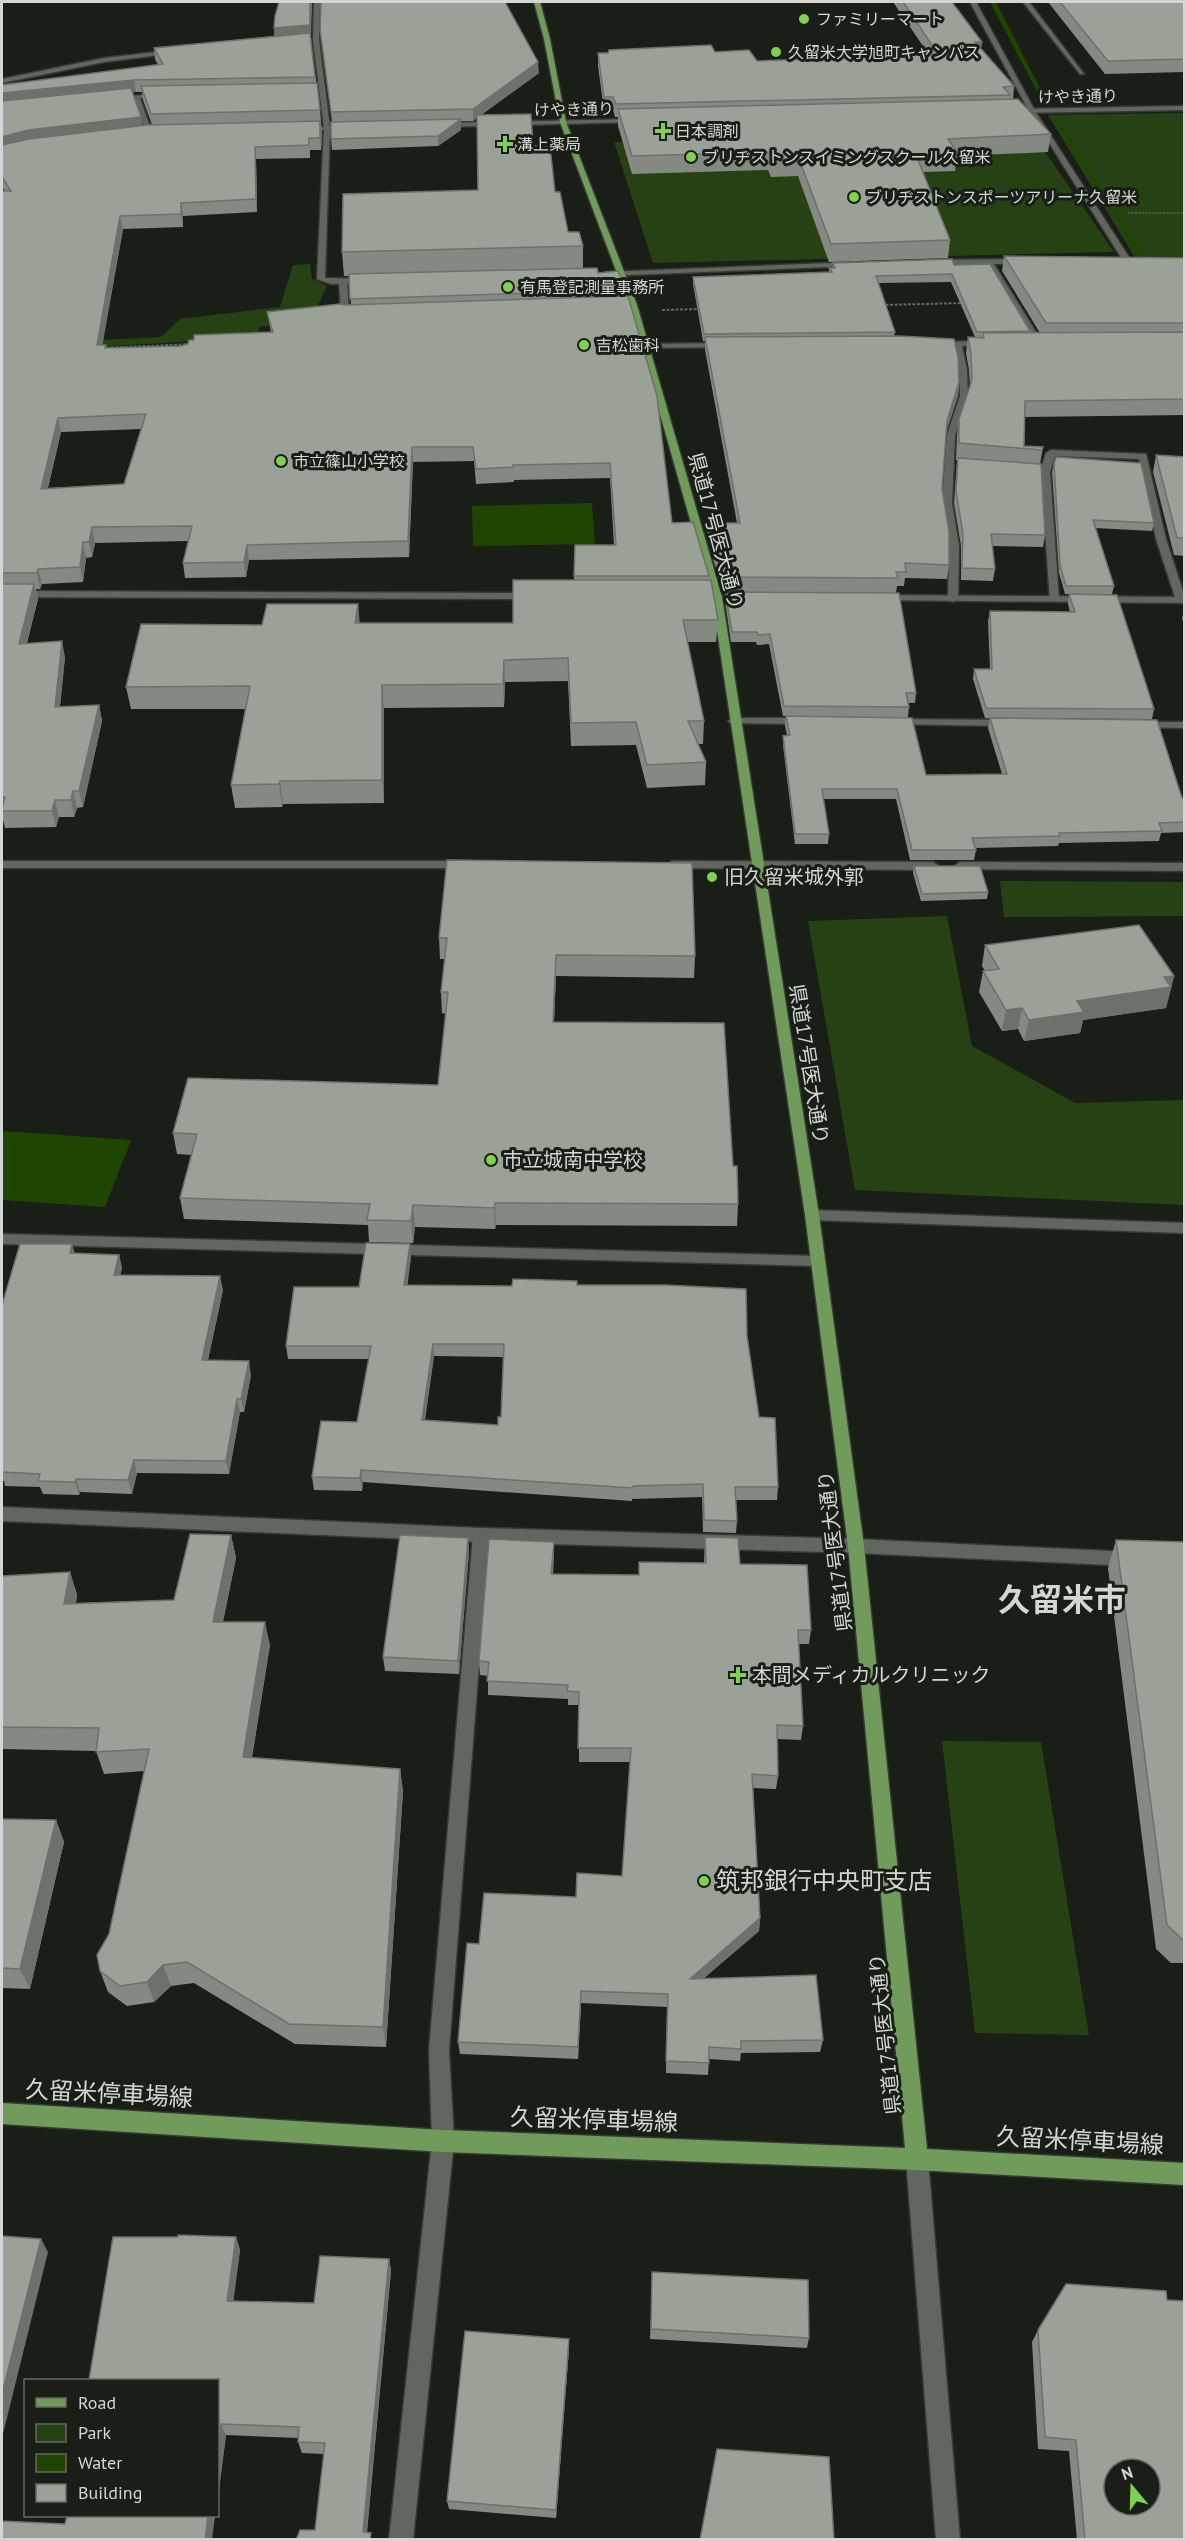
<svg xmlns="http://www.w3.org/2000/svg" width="1186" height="2541" font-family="'PT Sans','Noto Sans JP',sans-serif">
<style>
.green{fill:#264215}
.water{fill:#1e4600}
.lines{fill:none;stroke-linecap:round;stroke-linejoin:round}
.stream{fill:#1e4600;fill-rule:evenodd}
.service-casing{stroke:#363935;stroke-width:3}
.minor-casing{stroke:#363935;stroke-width:3}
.tertiary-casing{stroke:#363935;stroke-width:3}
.primary-casing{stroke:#363935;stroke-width:3}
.path-far1{stroke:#616660;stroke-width:1.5;stroke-dasharray:2 1.5;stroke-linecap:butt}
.path{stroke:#616660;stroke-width:2;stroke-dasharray:3 1.5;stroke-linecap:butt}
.service{fill:#61675f;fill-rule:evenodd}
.minor{fill:#61675f;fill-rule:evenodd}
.tertiary{fill:#61675f;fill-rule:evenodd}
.primary{fill:#719b5a;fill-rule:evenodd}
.wall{fill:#848a82;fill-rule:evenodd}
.shaded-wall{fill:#6c716a}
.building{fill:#9aa197;stroke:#6c716a;stroke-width:1.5;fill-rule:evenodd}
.poi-dot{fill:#80d051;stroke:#191e17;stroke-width:2}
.labels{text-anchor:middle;stroke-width:6;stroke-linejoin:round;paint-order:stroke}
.far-poi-label{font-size:16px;fill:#d3d6d2;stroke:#191e17;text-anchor:start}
.far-street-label{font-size:16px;fill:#d3d6d2;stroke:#191e17}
.street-label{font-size:20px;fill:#d3d6d2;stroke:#191e17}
.poi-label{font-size:20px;fill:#d3d6d2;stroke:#191e17;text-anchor:start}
.near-poi-label{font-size:24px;fill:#d3d6d2;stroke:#191e17;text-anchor:start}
.near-street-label{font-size:24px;fill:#d3d6d2;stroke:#191e17}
.town-label{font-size:32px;font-weight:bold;fill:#d3d6d2;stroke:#191e17}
</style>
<rect width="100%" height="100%" fill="#191e17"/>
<path class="green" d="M1184,113V259H1136L1048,115Z
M1024,121L1114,252L653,263L614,142L751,138Z
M310,264L312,279L327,286L311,320L259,327V337L2,353V345L161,337L180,319L280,307L293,265Z
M1000,881L1184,882V916L1004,917Z
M947,916L972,1046L1075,1103L1184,1100V1205L855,1190L808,921Z
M942,1741L1041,1742L1089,2035L975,2033Z"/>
<path class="water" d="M592,503L595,544L473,546L472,506Z
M2,1131L131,1140L105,1207L2,1200Z"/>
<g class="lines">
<path class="stream" d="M990,2H996L1046,100L1041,99Z
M1057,116L1148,262L1147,263L1142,262L1054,118Z"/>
<g class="service-casing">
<path id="service" d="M1023,2H1029L1084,74H1080Z
M343,279L347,281L349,313H359V317H345L341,315L339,281Z"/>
</g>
<g class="minor-casing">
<path id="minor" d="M314,2H320L319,40L330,128L325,278L372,279L373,281L369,283L331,284L317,279L324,128L313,40Z
M970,2H976L1035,111L1132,262L1131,264L1124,262L1029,111Z
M173,50L175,53L104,62L2,83V79L104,58Z
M163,93L165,96L140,98L152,133L149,135L146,133L134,99L115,100L112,98Z
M1026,259V263H1023L994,264L1042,342L1038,344L1034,342L987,264H933L929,262L933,260Z
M855,262L856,264L852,266L606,276L602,274L606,272Z
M987,341H990V345L962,346L967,370L968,396L955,435L952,503L959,546L958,599L953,602L948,599L949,546L942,503L947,435L960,396L959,370L953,346H936L932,344L936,342Z
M726,343L730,345L729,347L645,348L641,346L645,344Z
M1051,450L1146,454L1166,539L1184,595V602L1176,600L1156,539L1139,459L1055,456L1050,472L1059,599L1050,601L1041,474L1032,471L1041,469L1046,453Z
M2,591L532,593L537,596L532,599L2,597Z
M734,718H806L812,721L806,724L730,723L728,721Z
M893,719L1007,720L1013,723L1007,726L889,724L887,722Z
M1139,722H1184V728L1135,727V723Z
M468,861L474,865L472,868H2V861Z
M672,861L933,862L939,866L933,870L668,868L666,865Z
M960,862L1184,863V871L956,869L954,866Z
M2,1234L817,1256L822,1257L824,1261L822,1265L817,1266L2,1244Z
M481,1528L487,1530L489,1535L449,2050L454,2141L413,2540H389L432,2141L429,2050L473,1535L475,1530Z
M856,1539L1131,1552L1137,1554L1140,1559L1137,1564L1131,1566L856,1553L850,1551L848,1546L850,1541Z"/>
</g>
<g class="tertiary-casing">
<path id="tertiary" d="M1184,106V110L1011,113L1008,111L1011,109Z
M639,119L641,122L441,127L438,125L441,123Z
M351,125L353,128L303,131L300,129Z
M879,595L1184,597V603L875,600L874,598Z
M812,1210L1184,1223V1233L812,1220L805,1215Z
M2,1507L481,1528L856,1539L862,1541L864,1546L862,1551L856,1553L481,1542L2,1521Z
M917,2148L925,2151L928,2159L960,2540H936L906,2159L909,2151Z"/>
</g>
<g class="primary-casing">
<path id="primary" d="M534,2H540L550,39L566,122L637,305L722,597L819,1215L864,1546L927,2149L1184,2163V2185L917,2170L443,2152L2,2124V2103L443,2130L905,2148L848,1546L805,1215L712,597L629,305L560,122L544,39Z"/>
</g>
<path class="path-far1" d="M1128,213H1184"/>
<path class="path" d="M881,305L964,303
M662,310L700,309
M102,348L193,344"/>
<use href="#service" class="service"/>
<use href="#minor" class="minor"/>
<use href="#tertiary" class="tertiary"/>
<use href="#primary" class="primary"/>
</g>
<path class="wall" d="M279,2H312L310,36L320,110L322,133L321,150H310V158L256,159L257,212L183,216V227L123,229L102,345L107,348L181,346L271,332L267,312L351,305L349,276H344L342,252L478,190L477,118L473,121H461V130L438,146L332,150L331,139L332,122L321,40L539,73L481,115L533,146L555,192L568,232L583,246V269L598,273L625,290V296L672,523L709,576V580L718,620L716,642H687L704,721L703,744H698L706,762L705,785L647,788L636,745L571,746L568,681L505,682L504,707L384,708V803L283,804L282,807L235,808L231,785L246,709H131L126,687L262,625L358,604L359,623H513L574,580L575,545H614L610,478L514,480V482L476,484L474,461L413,462L409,557L249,560L246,577L185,578L183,563L188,541L95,543L92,557L86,558L83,582L42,584L40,589H36L38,599L27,643L65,657L60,707L99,705L102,721L83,807L77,808L74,817H59L56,827L5,828L2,816V191H5L2,187V85L158,65L155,59L154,48L274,36ZM132,92H142L143,100L152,125L142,126L141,117ZM141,429L124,484L48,488L61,432Z
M893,2H952L982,42L981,49L1014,86L1013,100L1051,134L1048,152L957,156L955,171L923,172L950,240L948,258L829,262L798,176L771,177L768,170L632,174L618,126V117H615L613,110H604L598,66V53L715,52L757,61L929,55Z
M1048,2H1185V72L1105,74Z
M1004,256L1185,258V415L1024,417V446L1043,447L1040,464L1045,535L1043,547L992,546L995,569L993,581L961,580V546L954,503L957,460H956L957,435L959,419L970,387L969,370L966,353L968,337H975L951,282L878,283L895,332L894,336L959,382L958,396L946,432L942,489L949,565L947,579L905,578L904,586H897L896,593L723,592L707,538L708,523H737L705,350V341H703L693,284V277L829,272V268H833V263L954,265L1030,331V333H1040L1002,271Z
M1156,455L1185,457V556L1174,555L1153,472Z
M1054,464L1154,523L1152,531L1095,528L1114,586L1112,594H1065L1059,573L1052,472Z
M725,592L916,693L915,703H908L909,707L908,717L926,775L1002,774L988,728L990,718L1182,798H1185V832L1161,833L1159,841L1059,843L1058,846L975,848L976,850L974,860H910L896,799H823L829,834L828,844H795L783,745V736L787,735L785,726L786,716H783L769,644L757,645L756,642H731L725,601Z
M1069,594L1154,709L1152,719L985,718L973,679L974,669H990L988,621L990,611L1070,612L1068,604Z
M1185,608V629L1182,618Z
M914,866L988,892L987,899L921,901L913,873Z
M439,938L695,956L694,978L556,976L554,1022L733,1166L738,1204L737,1226L496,1225L495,1229L415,1227L413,1243L369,1242L368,1225L184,1219L180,1198L192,1155L177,1154L173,1133L438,1085L446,1014L442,1013L441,992L445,959H440Z
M985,945L1174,976L1166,1008L1083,1020L1080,1033L1024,1041L1018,1029L1002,1031L979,992L983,971H985L982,966Z
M75,1253L119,1255L122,1268L120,1275L223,1290L208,1360L251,1375L244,1412H240L229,1474L137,1473L132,1494L80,1492L79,1495L43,1494L40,1487L5,1486L4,1481H2V1305Z
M411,1257L407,1285L512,1286L577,1285L747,1336L759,1417L778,1487L777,1500H736L737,1521L736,1533L703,1532L702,1497L632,1499V1501L363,1482L362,1491L314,1490L312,1477L357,1422L369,1359H288L286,1346L359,1287ZM434,1356L503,1357L501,1417L498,1425L425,1420Z
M231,1535L236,1558L223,1622L270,1645L252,1758L400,1769L403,1791L386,2047L295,2044L194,1983L171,1986L154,2002L127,2006L108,1992L100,1971L109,1934L144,1771L104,1774L96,1751L2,1749V1573L3,1576L70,1572L77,1595L76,1603L174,1600Z
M705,1537L740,1564L811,1630L809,1644H798L803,1726L801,1740L777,1739L778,1776L776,1789L753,1788L760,1918L759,1931L704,1978L823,2040L820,2052L741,2053L740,2061L709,2059L708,2075L666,2073L667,2007L581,2003L578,2059L460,2054L458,2042L479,1944L622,1876L630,1762H579V1705H568V1699L488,1695V1676L480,1675L479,1661L554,1556L553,1574L639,1575L704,1563Z
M468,1538L469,1552L459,1674L385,1671L383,1657Z
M1116,1540L1185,1542V1963H1171L1156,1949L1108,1568Z
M2,1819L56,1820L64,1842L30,1989L2,1988Z
M236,2237L240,2250L233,2301L314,2303L389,2259L391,2271L367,2533L315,2530L324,2454L302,2453L298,2442V2438L226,2435L218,2497V2380Z
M652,2282L809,2338L807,2348L650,2339Z
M1038,2330L1185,2540H1077L1069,2451L1038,2449L1032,2342Z
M569,2348L556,2518L449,2509L447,2501Z"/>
<path class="shaded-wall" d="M310,2H312L311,36L275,39L274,28Z
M975,42H982L980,54Z
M538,62L539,73L473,121V109Z
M134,80L136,92L2,105V93Z
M141,117L142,130L2,150V137L28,130Z
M461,119V130L438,146V136Z
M320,121L322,133L321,150L320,138Z
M255,147L256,159L257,212L256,199Z
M181,203L183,216V227L181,214Z
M120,216L123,229L100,359L97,345Z
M959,382L958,396L945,435L947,421Z
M58,418L61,432L44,504L41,489Z
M412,447L413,462L409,557L408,541Z
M92,527L95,543L92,557L89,542Z
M83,542L86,558L83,582L80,567Z
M247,545L249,560L246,577L244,562Z
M38,569L42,584L40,589L37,573Z
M34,584L38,599L22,660L19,644Z
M358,604L360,626L355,623Z
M62,641L65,657L58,724L55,707Z
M504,660L505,682L504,707L503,684Z
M382,685L384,708V803L382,780Z
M99,705L102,721L83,807L79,791Z
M280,781L283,804L282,807L279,784Z
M73,791L77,808L74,817L71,800Z
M55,800L59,817L56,827L52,811Z
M556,955V976L553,1043V1022Z
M1174,976L1166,1008L1083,1020L1080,1033L1024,1041L1029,1020L1077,1001L1164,977Z
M1022,1008L1018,1029L1002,1031L1006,1010Z
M495,1203L496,1225L495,1229L494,1208Z
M413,1205L415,1227L413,1243L411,1221Z
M72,1244L76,1257L70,1253Z
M410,1244L411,1257L406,1298L404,1285Z
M119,1255L122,1268L117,1288L114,1275Z
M220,1276L223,1290L205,1374L202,1360Z
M433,1344L434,1356L423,1432L422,1420Z
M249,1361L251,1375L244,1412L241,1399Z
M237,1399L240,1412L229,1474L226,1461Z
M134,1460L137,1473L132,1494L128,1480Z
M361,1470L363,1482L362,1491L360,1478Z
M76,1479L80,1492L79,1495L75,1482Z
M231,1535L236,1558L218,1644L213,1622Z
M468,1538L469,1552L459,1674L458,1661Z
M554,1542V1556L551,1588V1574Z
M70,1572L77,1595L72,1627L64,1604Z
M265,1622L270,1645L248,1779L243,1757Z
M400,1769L403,1791L386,2047L383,2027Z
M56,1820L64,1842L30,1989L20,1969Z
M760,1918L759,1931L689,1991L690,1979Z
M163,1965L171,1986L154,2002L147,1982Z
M581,1991V2003L578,2059V2047Z
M236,2237L240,2250L232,2313L227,2301Z
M41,2239L48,2252L2,2438V2394Z
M389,2259L391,2271L366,2540L363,2532Z
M569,2339V2348L556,2518V2510Z
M221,2424L226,2435L218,2497V2447Z
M208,2516H215L212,2540H205Z"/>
<path class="building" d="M279,2H310V25L274,28L275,16Z
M321,2H505L538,62L473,109L331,112L320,29Z
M903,2H952L982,42H975L1014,86L1003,87L1010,95L616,104L613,97H604L598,53H608L609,50L711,45L715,52L749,50L757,61L938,54Z
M1060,2H1185V59L1108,61Z
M310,33L315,77L134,80L2,93V85L163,64L154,48Z
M317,83L320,110L151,114L141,86Z
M131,88L141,117L28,130L2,137V101Z
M1018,99L1051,134L948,139L958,154L916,155L950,240L831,244L799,159H772L769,152L632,156L618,109Z
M531,114L533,146H550L555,192H560L568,232H579L583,246L342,252L343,194L478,190L477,115Z
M461,119L438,136L331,139V122Z
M320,121V138H309V145L255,147L256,199L181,203V214L120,216L97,345H106L105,348L181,346L188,344L189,340H194V335L273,332L267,312L340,304L344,305L628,296L657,396L672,523L693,522L709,576H574L575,545H616L610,463L513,465V467L476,469L473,447H412L408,541L247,545L244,562L183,563L192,526L92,527L89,542H83L80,567L38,569L37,573H2V191H11L2,177V145L29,139L147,125ZM146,414L124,484L41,489L58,418Z
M1004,256L1185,258V323H1046Z
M952,259L954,265L990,264L1030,331L977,332L952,274L876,276L895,332L704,334L693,277L832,272L829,268H835L833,263Z
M597,268L598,273L618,271L625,290L350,299L349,274Z
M1185,332V399L1025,401L1024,446L1043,447L1042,450L959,443V419L972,380L971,354L968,337L984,338L983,333Z
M899,336L954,339L958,357L959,382L947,421L942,489L949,532V565L905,563L906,572H896L898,578L724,577L708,523H740L705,337Z
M1156,455L1185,457V538H1177Z
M1056,457L1141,463L1154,523L1093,520L1114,586H1066L1060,565L1054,464Z
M958,458L1041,464L1045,535L991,534L995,569L962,568L963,534L956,491Z
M513,580H711L718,620H683L704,721H688L706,762L647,765L636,722L571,723L568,658L504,660L503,684L382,685V780L280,781L279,784L231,785L250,686L126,687L141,624L262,625L267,604H358L355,623H513Z
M2,584H34L19,644L62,641L55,707L99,705L79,791H73L71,800H55L52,811H2V808L5,797H2Z
M725,592L899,593L916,693H906L909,707L784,706L770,634L758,635L757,632H732Z
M1069,594L1117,595L1154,709L986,708L974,669H992L990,611L1075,612Z
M786,716L912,718L926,775L1007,774L990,718L1157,720L1182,798H1185V822L1159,823L1162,831L1059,833L1060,836L972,838L976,850H912L897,789H822L829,834H795L783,736L790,735Z
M447,860L692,863L695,956L556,955L553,1022L724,1023L733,1166H737L738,1204L495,1203L494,1208L413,1205L411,1221L367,1220L370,1204L180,1198L197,1134L173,1133L188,1078L438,1085L448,992H441L447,938H439Z
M914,866H980L988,892L922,894Z
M1139,925L1174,976L1164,977L1171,987L1077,1001L1084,1012L1029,1020L1022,1008L1006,1010L983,971L999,969L985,945Z
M366,1243L410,1244L404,1285L512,1286L513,1279L577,1281V1285H665L746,1289L747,1336L759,1417L775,1418L778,1487H735L737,1521L704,1520L703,1484L633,1486V1488L361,1470L360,1478L312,1477L321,1421L357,1422L371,1346H286L294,1287H359ZM433,1344H504L501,1417H498V1425L422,1420Z
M20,1244H72L70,1253L119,1255L114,1275L220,1276L202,1360L249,1361L241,1399H237L226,1461L134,1460L128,1480L76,1479L75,1482L38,1481L40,1474L2,1472V1305Z
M190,1534L231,1535L213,1622H265L243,1757L400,1769L383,2027L289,2024L187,1962L163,1965L147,1982L120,1986L100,1971L97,1955L109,1934L149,1749L96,1752L99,1728L2,1727V1576L70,1572L64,1604L174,1600Z
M400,1535L468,1538L458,1661L383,1657Z
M705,1537L738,1538L740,1564L807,1565L811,1630H798L803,1726L777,1725L778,1776L752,1774L760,1918L690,1979L816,1975L823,2040L741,2041V2049L709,2047V2063L666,2061L668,1994L581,1991L578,2047L458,2042L467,1943L479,1944L484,1893L576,1897L577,1873L622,1876L631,1748H578L579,1692L567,1691L568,1685L487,1681L489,1662L479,1661L489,1539L554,1542L551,1574L639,1575V1562L706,1563Z
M1116,1540L1185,1542V1939H1182L1167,1925Z
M2,1819L56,1820L20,1969L2,1968Z
M178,2235L236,2237L227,2301L314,2303L320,2256L389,2259L363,2532L371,2533L370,2540H296L300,2530H315L325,2443L298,2442L299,2427L221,2424L218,2447V2380H89L113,2237H178Z
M2,2236L41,2239L2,2394Z
M652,2272L808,2280L809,2338L651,2329Z
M1066,2284L1166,2291L1167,2300L1185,2301V2540H1085L1076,2440L1045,2437L1038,2330ZM1114,2469H1150V2505H1114Z
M465,2331L569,2339L556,2510L447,2501Z
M717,2449L829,2457L834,2540H700Z
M67,2516H208L205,2540H2V2521L65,2524Z"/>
<g class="poi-dot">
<circle cx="804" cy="19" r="6"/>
<circle cx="776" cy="52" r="6"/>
<path d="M660 122h6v6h6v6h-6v6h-6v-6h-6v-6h6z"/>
<path d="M502 135h6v6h6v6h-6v6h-6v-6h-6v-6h6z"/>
<circle cx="691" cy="157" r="6"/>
<circle cx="854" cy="197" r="6"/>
<circle cx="508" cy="287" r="6"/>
<circle cx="584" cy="345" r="6"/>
<circle cx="281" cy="461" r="6"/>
<circle cx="712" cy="877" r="6"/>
<circle cx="491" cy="1160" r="6"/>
<path d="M735 1666h6v6h6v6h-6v6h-6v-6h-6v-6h6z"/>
<circle cx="704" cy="1881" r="6"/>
</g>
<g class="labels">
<g class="far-poi-label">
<text x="816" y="25">ファミリーマート</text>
<text x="788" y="58">久留米大学旭町キャンパス</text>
<text x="675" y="137">日本調剤</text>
<text x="517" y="150">溝上薬局</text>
<text x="703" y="163">ブリヂストンスイミングスクール久留米</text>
<text x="866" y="203">ブリヂストンスポーツアリーナ久留米</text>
<text x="520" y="293">有馬登記測量事務所</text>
<text x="596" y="351">吉松歯科</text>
<text x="293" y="467">市立篠山小学校</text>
</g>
<g class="far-street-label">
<text transform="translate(1078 96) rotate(-1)" y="6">けやき通り</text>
<text transform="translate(574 109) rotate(-1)" y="6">けやき通り</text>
</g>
<g class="street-label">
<text transform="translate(716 531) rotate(75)" y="7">県道17号医大通り</text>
<text transform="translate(809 1064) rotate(81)" y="7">県道17号医大通り</text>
<text transform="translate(835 1551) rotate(-97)" y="7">県道17号医大通り</text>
<text transform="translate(885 2034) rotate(-96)" y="7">県道17号医大通り</text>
</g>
<g class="poi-label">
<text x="724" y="884">旧久留米城外郭</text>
<text x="503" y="1167">市立城南中学校</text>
<text x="752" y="1682">本間メディカルクリニック</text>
</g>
<g class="near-poi-label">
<text x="716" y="1889">筑邦銀行中央町支店</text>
</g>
<g class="near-street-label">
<text transform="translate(109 2094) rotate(3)" y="8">久留米停車場線</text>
<text transform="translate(594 2120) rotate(2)" y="8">久留米停車場線</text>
<text transform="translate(1080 2141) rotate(3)" y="8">久留米停車場線</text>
</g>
<g class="town-label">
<text x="1062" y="1611">久留米市</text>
</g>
</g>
<rect width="1186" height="2541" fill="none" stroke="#d3d6d2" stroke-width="6"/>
<rect x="24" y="2379" width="195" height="138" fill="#191e17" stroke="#636862" stroke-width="1.5"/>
<rect x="36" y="2398" width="30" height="9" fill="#719b5a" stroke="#636862" stroke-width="1.5"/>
<text x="78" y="2409" font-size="18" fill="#d3d6d2">Road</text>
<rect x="36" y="2424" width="30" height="18" fill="#264215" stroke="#636862" stroke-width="1.5"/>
<text x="78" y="2439" font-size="18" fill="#d3d6d2">Park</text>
<rect x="36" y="2454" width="30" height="18" fill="#1e4600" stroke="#636862" stroke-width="1.5"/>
<text x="78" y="2469" font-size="18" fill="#d3d6d2">Water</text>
<rect x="36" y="2484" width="30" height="18" fill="#9aa197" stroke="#636862" stroke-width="1.5"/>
<text x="78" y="2499" font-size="18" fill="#d3d6d2">Building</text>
<g transform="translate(1132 2487) rotate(341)"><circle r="28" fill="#191e17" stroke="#636862" stroke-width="1.5"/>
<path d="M0-4.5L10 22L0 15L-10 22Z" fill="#80d051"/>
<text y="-9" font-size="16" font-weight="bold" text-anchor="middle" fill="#d3d6d2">N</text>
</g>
</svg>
